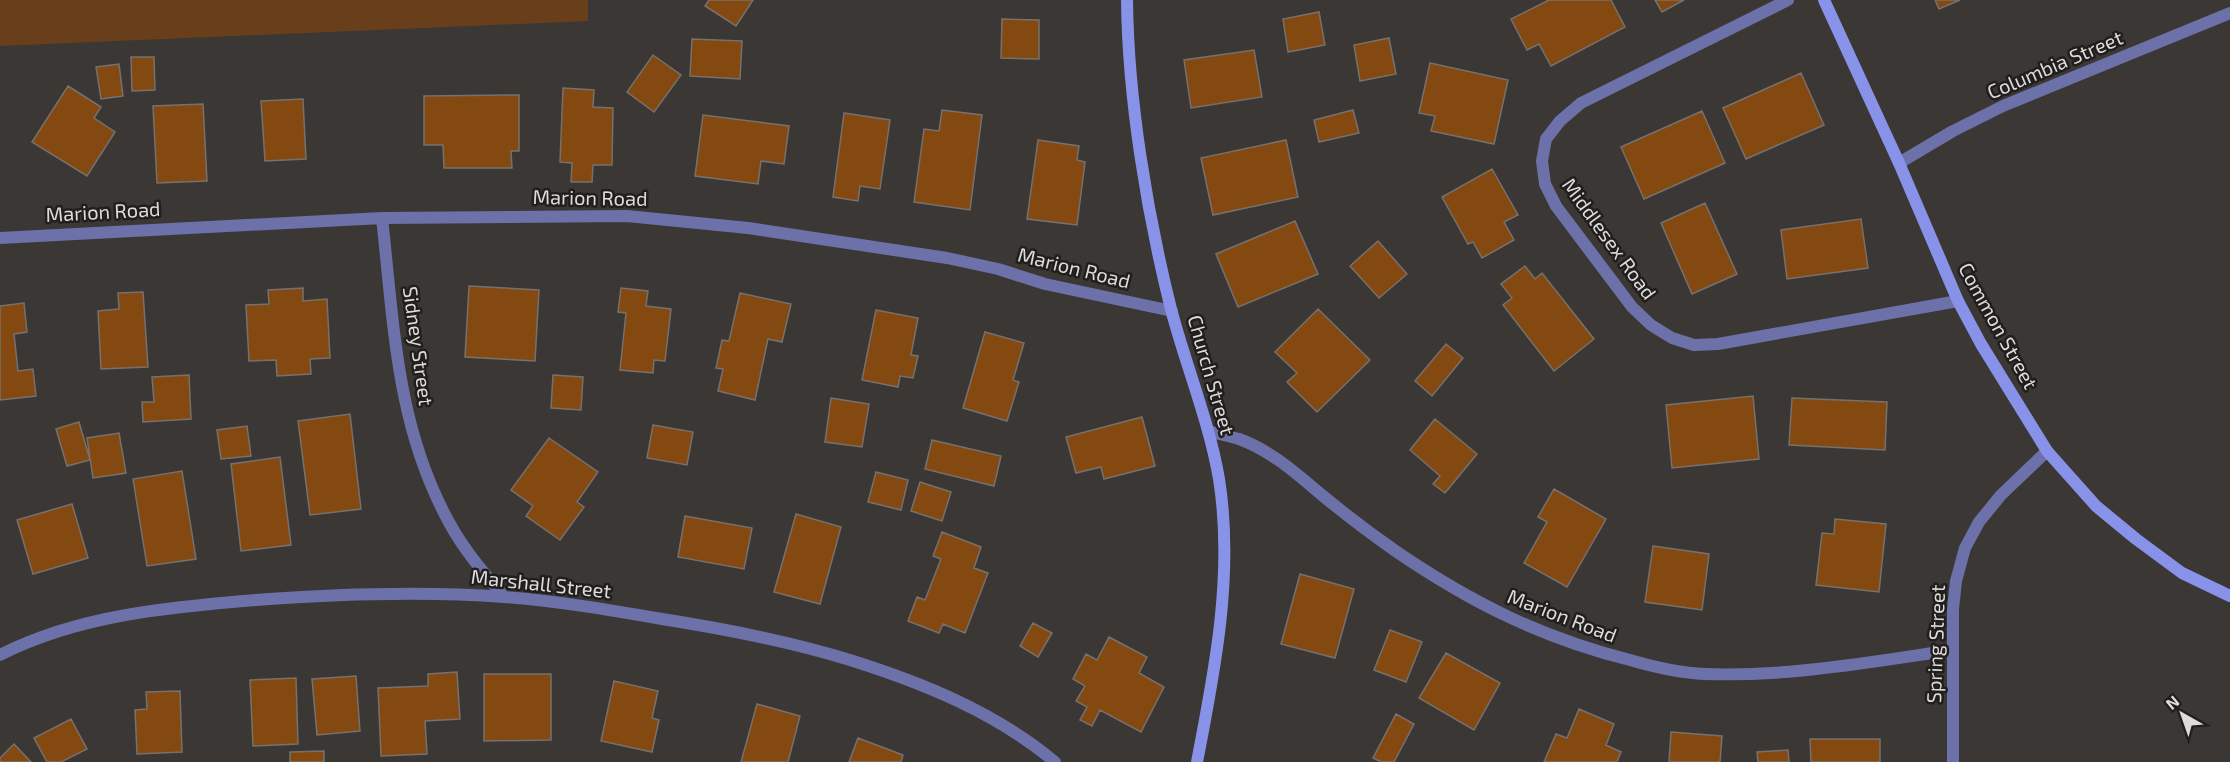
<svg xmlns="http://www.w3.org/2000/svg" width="2230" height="762" font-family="'Exo 2',sans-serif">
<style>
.green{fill:#693f1b}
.building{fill:#844911;stroke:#76716e;stroke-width:1.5}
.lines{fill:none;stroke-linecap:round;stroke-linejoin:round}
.street{stroke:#6c72a9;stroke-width:12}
.secondary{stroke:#8992e9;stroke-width:12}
.labels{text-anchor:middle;stroke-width:5;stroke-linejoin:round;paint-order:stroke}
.street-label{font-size:20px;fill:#dedcda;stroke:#201f1d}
</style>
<rect width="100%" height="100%" fill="#3b3734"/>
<path class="green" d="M0,0H588V21L0,46Z"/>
<path class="building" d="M709,0H753L736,26L705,6Z
M1549,0H1611L1625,27L1551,66L1539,44L1527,50L1511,19Z
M1655,0H1684L1662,12Z
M1935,0H1960L1939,9Z
M1319,12L1325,45L1288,52L1283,19Z
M1002,19L1039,20V59L1001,58Z
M1389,38L1396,74L1360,81L1354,45Z
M692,39L742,41L740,79L690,76Z
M1254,50L1262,97L1191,108L1184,60Z
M653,55L681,75L654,112L627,92Z
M131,57H154L155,90L132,91Z
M1430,63L1508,80L1494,144L1431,131L1435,116L1419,113Z
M119,64L123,96L101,99L96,67Z
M1801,73L1824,125L1746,159L1723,108Z
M68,86L101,107L94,118L115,132L87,176L32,142Z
M563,88L594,90L593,107L613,108L612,165H593L592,182H571L572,163L560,162Z
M519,95V151H511L512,168H444L443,145H424V96Z
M303,99L306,159L265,161L261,101Z
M203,104L207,181L157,183L153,106Z
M942,110L982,115L970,210L914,202L924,129L939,131Z
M1353,110L1359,133L1319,142L1314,120Z
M1702,111L1725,163L1644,199L1621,147Z
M844,113L890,120L880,189L860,186L858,201L833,197Z
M703,115L789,126L784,164L761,161L758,184L695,176Z
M1038,140L1079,146L1077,160L1085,162L1077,225L1027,219Z
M1286,140L1298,197L1213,215L1201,158Z
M1492,169L1518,215L1504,222L1514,240L1482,258L1473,242L1468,244L1442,197Z
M1705,203L1737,274L1692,294L1661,223Z
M1861,219L1868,268L1787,279L1781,230Z
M1295,221L1318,274L1238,307L1216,254Z
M1378,241L1407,274L1379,298L1350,266Z
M1525,266L1535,279L1542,273L1594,339L1554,371L1503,305L1512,298L1501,284Z
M469,286L539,290L535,361L465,357Z
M303,288V301L327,299L330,358L310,359L311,374L277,376L276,360L249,361L246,305L269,304L268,290Z
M621,288L648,291L646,306L671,309L665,361L654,360L653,373L620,370L626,313L618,312Z
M143,292L148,367L101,369L98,311L119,309L118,293Z
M740,293L791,304L782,342L768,339L755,400L718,391L723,369L716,368L722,340L729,341Z
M24,303L27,332L14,334L18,371L33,369L36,396L0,400V306Z
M1318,309L1370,360L1317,412L1287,382L1297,373L1275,352Z
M876,310L918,318L911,355L918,356L913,378L900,376L898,387L862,380Z
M985,332L1024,343L1013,380L1019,382L1007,421L963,408Z
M1446,344L1463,358L1432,396L1415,381Z
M189,375L191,419L143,422L142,402H154L152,377Z
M553,375L583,377L581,410L551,408Z
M1753,396L1759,459L1672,468L1666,405Z
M831,398L869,404L862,447L825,442Z
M1792,398L1887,402L1885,450L1789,445Z
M350,414L361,509L310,515L298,421Z
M1142,417L1155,466L1104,479L1101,467L1076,473L1066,437Z
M1435,419L1477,454L1445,493L1433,484L1440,476L1410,450Z
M79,422L90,460L67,466L56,429Z
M653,425L693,432L687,465L647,458Z
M247,426L251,456L221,459L217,430Z
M119,433L126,473L93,478L87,438Z
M549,438L598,472L577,502L584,507L560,540L526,516L533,506L511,490Z
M932,440L1001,456L994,486L925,469Z
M280,457L291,545L241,551L231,464Z
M182,471L196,559L147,566L133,479Z
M876,472L908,480L901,510L868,502Z
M920,482L951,492L942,521L911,511Z
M1554,489L1606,519L1567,587L1524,563L1547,522L1538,517Z
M72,504L88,558L33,574L17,520Z
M796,514L841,527L820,604L774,592Z
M685,516L752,528L744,569L678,557Z
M1835,519L1886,524L1879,592L1816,585L1822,533L1834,534Z
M942,532L981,547L974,568L988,573L965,633L943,624L939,633L908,621L917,597L925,600L941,559L933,556Z
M1653,546L1709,554L1702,610L1645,602Z
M1300,574L1354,589L1335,658L1281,644Z
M1033,623L1052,633L1038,657L1020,646Z
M1390,630L1422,642L1406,682L1374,670Z
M1109,637L1147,657L1139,673L1164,687L1141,732L1100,710L1092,726L1080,720L1087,707L1076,701L1085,686L1073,679L1086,654L1097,660Z
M1446,653L1500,683L1474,730L1419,698Z
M457,672L460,719L425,721L427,754L381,756L378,688L428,686V674Z
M484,674H551V740L484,741Z
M356,676L360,731L317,735L312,679Z
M296,678L298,744L253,746L250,680Z
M614,681L658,691L652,718L659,720L652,752L601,741Z
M180,691L182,752L137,754L135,710L147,709L146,692Z
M757,704L800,716L788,762H741Z
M1579,709L1614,724L1606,745L1621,752L1617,762H1544L1556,734L1567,738Z
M1396,714L1414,724L1394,762H1381L1373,758Z
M71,719L87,749L61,762H47L34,738Z
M1671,732L1722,736L1720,762H1669Z
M858,738L903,755L901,762H849Z
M1810,739H1880V762H1811Z
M14,744L31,762H0V758Z
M1788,750L1789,762H1758L1757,752Z
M324,751V762H290V752Z"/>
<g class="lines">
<path class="street" d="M1788,0L1581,103L1560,121L1546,139L1542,161L1545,184L1556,206L1632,307L1651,325L1672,338L1694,345L1718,344L1958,301
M1899,163L1953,131L2003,106L2230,13
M382,218C394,325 396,427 450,524C464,550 485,574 504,597
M0,238L382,218L627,216L748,228L947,258L998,269L1045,284L1172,311
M1208,431C1219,434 1229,436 1239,439C1273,451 1301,478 1328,500C1350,518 1374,536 1397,552C1472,603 1542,638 1630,660C1654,667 1680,673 1705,674C1789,677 1871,662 1953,650
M0,655C78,615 170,607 256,600C338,594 422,591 504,597C557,601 610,610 662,619C726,629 788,641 850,660C923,683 995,712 1055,762
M1953,762V609L1956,581L1965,548L1979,522L2001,495L2047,451"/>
<path class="secondary" d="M1127,0C1128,99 1147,213 1171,309C1186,366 1209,421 1219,479C1234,573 1215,670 1197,762
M1824,0L1899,163L1958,301L1981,344L2047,451L2096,506L2136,539L2182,573L2230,596"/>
</g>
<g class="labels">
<g class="street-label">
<text transform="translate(2055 65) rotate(-23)" y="7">Columbia Street</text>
<text transform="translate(590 198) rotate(1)" y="7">Marion Road</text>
<text transform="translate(103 212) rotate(-3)" y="7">Marion Road</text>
<text transform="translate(1609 239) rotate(54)" y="7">Middlesex Road</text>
<text transform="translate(1074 268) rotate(14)" y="7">Marion Road</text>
<text transform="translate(1998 326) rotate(61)" y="7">Common Street</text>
<text transform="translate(418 346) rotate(82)" y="7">Sidney Street</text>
<text transform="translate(1211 375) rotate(74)" y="7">Church Street</text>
<text transform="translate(541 584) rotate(6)" y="7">Marshall Street</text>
<text transform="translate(1562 616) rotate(21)" y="7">Marion Road</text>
<text transform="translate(1936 644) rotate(-88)" y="7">Spring Street</text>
</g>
</g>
<g transform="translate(2182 714) rotate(320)" stroke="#201f1d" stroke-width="4.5" paint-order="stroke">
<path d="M0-4.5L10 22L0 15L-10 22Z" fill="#dedcda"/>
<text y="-9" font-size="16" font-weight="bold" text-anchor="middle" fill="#dedcda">N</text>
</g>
</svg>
